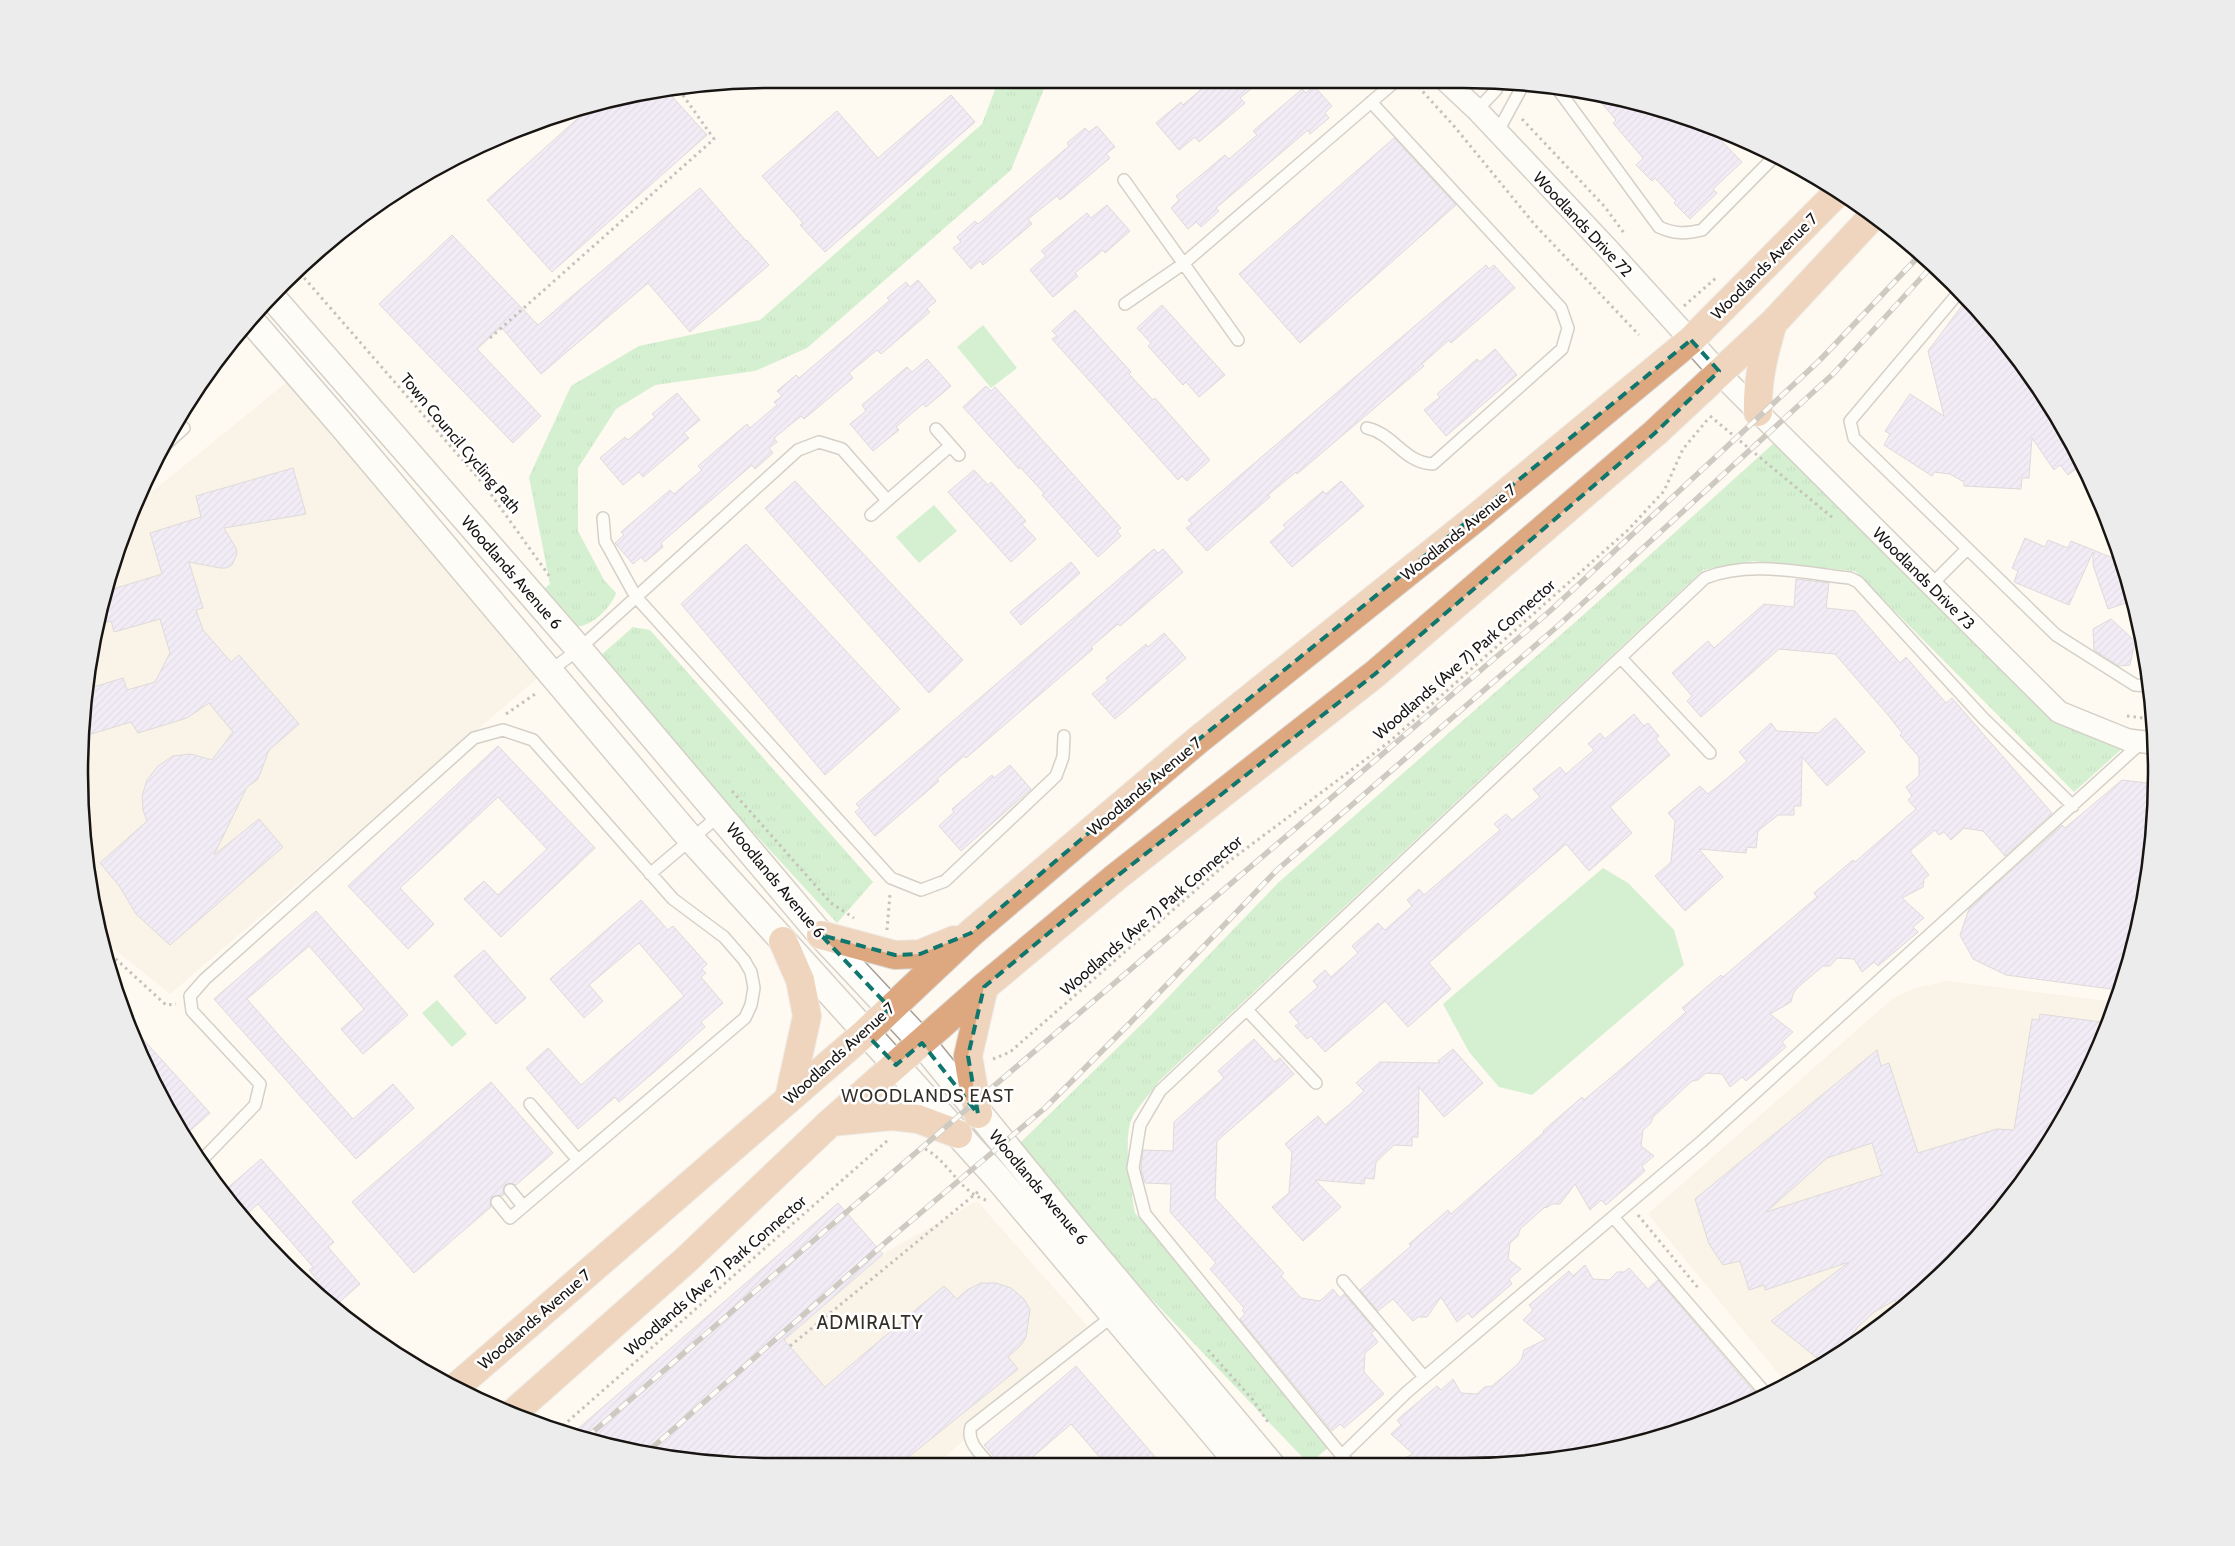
<svg xmlns="http://www.w3.org/2000/svg" width="2235" height="1546" font-family="Cabin,sans-serif">
<style>
.built{fill:#f7ebdc}
.grass{fill:url(#grass-tufts)}
.park{fill:#a2e5a8}
.building{fill:url(#building-hatch);stroke:#b6b4bd;fill-rule:evenodd}
.lines{fill:none;stroke-linecap:round;stroke-linejoin:round}
.service-casing{stroke:#a59e96;stroke-width:14}
.minor-casing{stroke:#a59e96;stroke-width:24}
.tertiary-casing{stroke:#a59e96;stroke-width:29}
.primary-casing{stroke:#dad9d9;stroke-width:30}
.path{stroke:#837f7a;stroke-width:3;stroke-dasharray:2.5 4;stroke-linecap:butt}
.service{stroke:#fff;stroke-width:11}
.minor{stroke:#fff;stroke-width:21}
.tertiary{stroke:#fff;stroke-width:26}
.primary{stroke:#dda87f;stroke-width:28}
.rail-casing{stroke:#94908b;stroke-width:5.5}
.rail{stroke:#fff;stroke-width:4;stroke-dasharray:11;stroke-linecap:butt}
.marked{fill:none;stroke:#0f766e;stroke-width:4;stroke-dasharray:10 6;stroke-linejoin:round}
.labels{text-anchor:middle;stroke-width:5;stroke-linejoin:round;paint-order:stroke}
.street-label{font-size:16px;fill:#171412;stroke:#fff}
.neighbourhood-label{font-size:18px;letter-spacing:1px;fill:#332e27;stroke:#fff}
.quarter-label{font-size:19px;letter-spacing:1px;fill:#332e27;stroke:#fff}
.rim{fill:none;stroke:#171412;stroke-width:2.5}
</style>
<defs>
<pattern id="grass-tufts" width="24" height="20" patternUnits="userSpaceOnUse" patternTransform="scale(1.25)"><rect width="24" height="20" fill="#a2e5a8"/><path d="M3 7l-1-3M5 7V3M7 7l1-3M15 17l-1-3M17 17v-4M19 17l1-3" fill="none" stroke="#8bc490"/></pattern>
<pattern id="building-hatch" width="6" height="6" patternUnits="userSpaceOnUse" patternTransform="scale(1.25)"><rect width="6" height="6" fill="#e5dcfe"/><path d="M-1 1l2-2M0 6l6-6M5 7l2-2" fill="none" stroke="#c4bcd9"/></pattern>
</defs>
<rect width="100%" height="100%" fill="#fef9f1"/>
<path class="built" d="M287,382L542,674L170,994L102,939L92,908L79,773L85,683L132,508Z
M1948,981L2115,1002L2103,1039L2039,1159L1953,1264L1884,1324L1787,1384L1648,1214L1892,999L1915,988Z
M977,1201L1091,1330L933,1467H773L751,1465L834,1397L784,1340L883,1254Z"/>
<path class="grass" d="M999,79H1048L1011,170L807,348L755,371L655,385L616,409L578,468V531L604,580L616,593C612,606 595,623 581,626C576,627 570,625 565,625L537,594L550,584L529,477L571,386L639,346L760,320L982,124Z
M1774,443L2051,719L2112,745L2124,747L2074,792L1855,571L1753,561L1703,570L1159,1081C1151,1093 1140,1104 1133,1116C1122,1134 1131,1191 1135,1213L1336,1441L1309,1464L1141,1288L1019,1144L1150,1016L1279,882L1581,617Z
M633,627L650,630L873,882L837,923L603,669L601,655Z"/>
<path class="park" d="M983,325L1017,368L991,388L957,347Z
M934,505L957,531L919,563L896,537Z
M1603,868L1628,883L1674,930L1684,965L1532,1095L1499,1087L1469,1052L1443,1004Z
M437,1000L467,1034L452,1047L422,1013Z"/>
<path class="building" d="M1213,79H1263L1240,98L1245,103L1199,142L1195,137L1179,150L1156,123L1181,102L1183,105Z
M1314,86L1332,106L1325,113L1329,118L1310,134L1308,130L1216,208L1219,211L1201,227L1196,222L1188,229L1171,208L1179,200L1176,196L1225,155L1229,159L1257,135L1253,131L1302,89L1306,93Z
M1592,92L1685,116L1706,125L1742,162L1713,189L1717,193L1690,219L1674,203L1676,201L1655,178L1652,181L1636,165L1643,158L1613,123L1616,120Z
M669,93L707,135L552,272L487,200L596,102Z
M951,95L975,122L825,252L800,225L803,223L762,176L837,111L878,158Z
M1097,126L1115,147L1106,154L1110,158L1060,200L1057,196L1028,219L1032,224L983,265L980,261L971,269L953,248L961,242L957,237L975,221L978,224L1069,146L1067,143L1085,128L1089,132Z
M1394,138L1456,205L1300,343L1239,274Z
M700,188L746,241L747,240L769,265L690,332L648,283L541,374L501,327L477,349L541,416L513,443L379,304L452,235L538,325Z
M1107,205L1130,231L1105,253L1103,250L1075,273L1078,276L1053,297L1030,270L1046,256L1041,251L1087,213L1091,218Z
M1486,265L1489,269L1494,265L1515,288L1451,343L1449,340L1422,364L1424,366L1297,474L1296,472L1268,495L1270,497L1207,551L1186,528L1192,524L1188,520Z
M918,280L936,301L927,309L930,312L881,354L877,350L849,373L853,378L804,419L801,416L774,438L777,442L769,448L773,453L755,469L752,465L661,543L663,547L645,562L641,557L633,564L615,543L624,535L621,532L670,490L674,494L702,470L698,466L747,424L750,428L777,405L774,402L782,396L777,391L796,375L799,378L851,334L890,300L887,298L906,282L910,287Z
M1967,299L2039,388L2081,465L2068,475L2060,465L2054,470L2032,438L2029,478H2022L2021,489L1964,486V482L1950,474L1934,472L1932,476L1884,445L1890,434L1885,431L1910,394L1944,416L1928,351Z
M1162,305L1225,375L1199,397L1186,382L1183,385L1148,346L1151,343L1137,328Z
M1075,310L1131,372L1129,374L1153,400L1155,398L1210,460L1187,481L1182,476L1178,480L1052,339L1057,336L1052,331Z
M1495,349L1517,375L1446,436L1424,410L1440,397L1437,394L1477,359L1480,362Z
M927,359L951,386L926,407L923,404L896,427L899,430L873,451L850,424L866,411L862,405L907,367L912,372Z
M986,386L991,391L995,387L1121,528L1117,531L1121,536L1098,557L1042,495L1044,493L1020,467L1019,469L963,407Z
M677,393L700,420L684,433L689,438L643,477L639,472L623,485L600,458L625,437L628,440L655,417L652,414Z
M293,468L306,514L224,528L236,548L237,554L232,565L226,568H220L189,562L203,608L196,610L203,630L231,662L239,655L299,724L269,750L260,774L257,780L247,787L214,855L259,819L283,847L170,945L136,914L120,887L100,863L147,821L143,810L142,796L147,780L158,766L173,756L191,754L212,760L233,732L209,703L187,718L138,733L131,722L81,737L84,690L123,678L127,690L155,682L170,653L160,619L114,632L111,621L100,624L110,590L162,574L150,533L201,517L196,496Z
M974,470L988,485L991,482L1026,521L1022,524L1036,539L1011,562L948,492Z
M795,481L963,660L929,693L765,508Z
M1341,481L1364,506L1292,567L1270,542L1286,528L1283,525L1323,491L1326,494Z
M2025,538L2045,547L2048,540L2068,548L2071,541L2120,561L2132,601L2108,609L2093,565V552L2069,605L2014,582L2018,571L2012,568Z
M746,544L900,709L825,775L681,604Z
M1154,549L1158,553L1163,549L1183,572L1120,626L1118,624L1091,647L1093,649L966,758L964,756L937,779L939,781L875,836L855,812L860,808L856,804Z
M1071,562L1080,573L1021,625L1010,612Z
M1796,579L1829,583L1826,608L1855,611L1900,663L1906,657L1946,703L1952,698L2052,813L2005,856L1983,831L1964,828L1951,840L1944,832L1939,835L1935,830L1910,851L1929,875L1924,879L1923,887L1902,898L1924,918L1913,927L1918,932L1878,966L1874,962L1862,972L1854,959L1837,958L1830,966H1823L1797,988L1793,994L1791,1002L1770,1014L1793,1032L1782,1042L1786,1047L1746,1081L1742,1077L1730,1087L1722,1074L1706,1073L1698,1080L1692,1081L1653,1117L1651,1123L1643,1130L1641,1146L1654,1156L1642,1166L1645,1171L1606,1205L1601,1200L1590,1210L1575,1184L1560,1204H1552L1546,1208L1545,1207L1520,1229L1518,1236L1510,1243L1508,1259L1521,1269L1509,1279L1512,1284L1472,1318L1468,1313L1457,1322L1441,1297L1427,1317H1418L1413,1321L1393,1299L1378,1311L1360,1290L1411,1246L1409,1244L1448,1210L1451,1214L1544,1132L1543,1131L1573,1105L1582,1097L1584,1100L1634,1058L1686,1012L1682,1008L1721,975L1723,977L1817,897L1814,893L1853,860L1855,862L1916,809L1908,800L1912,796L1906,787L1919,776V757L1900,735L1902,733L1888,715L1835,654L1779,649L1701,717L1687,701L1692,696L1672,673L1708,641L1714,648L1764,604L1794,607Z
M2111,619L2135,641L2130,665L2119,666L2094,650L2093,629Z
M1164,633L1186,658L1115,719L1092,694L1108,681L1106,678L1146,644L1148,647Z
M1634,714L1644,726L1648,723L1659,736L1656,739L1670,755L1610,807L1632,833L1589,871L1566,844L1464,932L1429,963L1451,989L1408,1027L1385,1001L1325,1052L1311,1036L1307,1039L1295,1026L1299,1023L1289,1012L1318,987L1313,981L1325,970L1331,977L1358,953L1352,946L1378,923L1385,930L1412,906L1407,900L1419,889L1424,895L1500,830L1494,824L1506,814L1512,820L1540,797L1533,789L1560,767L1566,774L1594,750L1588,744L1600,733L1605,739Z
M1835,718L1865,752L1827,786L1802,757L1801,806H1794V815H1778L1758,831L1756,848L1747,847L1746,853L1699,849L1723,877L1685,911L1655,876L1671,862L1675,821L1668,813L1700,786L1708,794L1730,776L1747,761L1739,752L1771,723L1777,731L1818,733Z
M498,746L595,848L501,937L464,899L484,881L498,895L547,849L498,797L400,888L434,924L408,949L348,886Z
M1010,765L1031,789L961,851L939,826L954,812L952,809L992,775L994,778Z
M2122,780L2155,784L2143,909L2118,990L2006,975L1973,959L1960,935L1969,909L2062,825L2065,828Z
M641,900L668,930L673,926L707,964L702,969L706,973L701,977L723,1003L701,1022L705,1027L660,1067L619,1102L615,1097L578,1129L526,1068L548,1048L581,1085L684,996L639,943L589,985L603,1001L584,1018L550,979Z
M316,911L408,1015L363,1054L341,1029L364,1009L309,946L247,999L353,1119L393,1084L414,1108L356,1159L214,999Z
M484,950L526,998L496,1024L454,976Z
M2040,1014L2108,1023L2103,1039L2039,1159L1953,1264L1907,1304L1898,1308L1895,1300L1874,1312L1858,1327L1838,1353L1822,1362L1771,1321L1849,1262L1765,1290L1764,1285L1749,1290L1740,1261L1723,1265L1709,1244L1695,1199L1877,1050L1881,1066L1889,1063L1918,1153L1997,1129L2014,1130L2032,1019L2039,1020ZM1872,1143L1882,1175L1766,1212L1827,1158Z
M132,1027L210,1113L183,1137L150,1080Z
M1254,1039L1275,1062L1280,1058L1294,1074L1217,1141L1215,1198L1284,1273L1281,1276L1301,1298L1320,1301L1333,1289L1340,1298L1344,1294L1375,1330L1371,1333L1378,1342L1365,1353L1364,1372L1384,1394L1344,1428L1340,1424L1332,1431L1240,1319L1245,1314L1242,1310L1244,1308L1210,1269L1216,1263L1170,1212L1171,1184L1145,1183L1141,1169L1143,1150L1173,1151L1174,1122L1224,1078L1218,1071Z
M1453,1049L1483,1083L1444,1117L1419,1087L1418,1137H1412V1146L1394,1145L1376,1162L1374,1179L1365,1178L1364,1184L1315,1180L1341,1207L1303,1241L1272,1207L1289,1193L1292,1152L1285,1144L1318,1116L1325,1125L1348,1106L1364,1091L1356,1083L1380,1062L1440,1063L1438,1061Z
M491,1082L553,1153L516,1185L509,1183L505,1185L503,1191L504,1195L492,1197L490,1203L491,1207L414,1273L352,1202Z
M261,1159L334,1242L328,1247L360,1284L334,1307L311,1287L318,1281L309,1270L313,1267L258,1204L243,1217L223,1192Z
M838,1203L883,1254L784,1340L825,1387L944,1286L957,1299L967,1290L981,1283H996L1011,1288L1024,1299L1030,1310L1026,1337L1021,1345L1008,1357L1018,1369L896,1467H773L637,1454L572,1434Z
M1585,1265L1593,1279L1609,1280L1617,1272H1624L1629,1268L1648,1289L1658,1280L1760,1399L1597,1454L1462,1467H1386L1413,1454L1391,1434L1401,1425L1397,1420L1437,1386L1441,1390L1453,1379L1461,1393L1477,1394L1485,1387L1492,1386L1518,1364L1522,1358L1524,1350L1546,1339L1523,1320L1533,1310L1529,1305L1569,1271L1573,1276Z
M1076,1366L1164,1467H1108L1071,1424L1021,1467H1003L984,1445Z"/>
<g class="lines">
<g class="service-casing">
<path id="service" d="M1557,88L1659,227C1674,234 1685,234 1702,230L1775,156
M1477,110L1496,90L1499,82
M1497,133L1523,85
M1124,180L1238,340
M1960,291L1850,421L1854,438L2056,635L2135,685L2148,686
M1125,304L1183,264L1398,79
M1367,428C1394,434 1404,463 1433,464L1562,349L1568,328L1561,308L1371,102
M936,429L959,455
M165,445L184,428
M871,515L950,446
M603,518L605,541L636,597L891,878L921,890L945,881L1056,776L1063,757L1064,736
M1931,585L1967,549
M1621,658L1710,753
M550,671L579,649L798,450L819,442L842,449L887,500
M650,874L721,814
M1247,1010L1316,1083
M530,1104L577,1159
M199,1163L255,1105L260,1084L192,1011L190,996L205,979L474,738L503,730L533,740L673,899L724,937L744,960L751,972L754,988L751,1005L745,1018L510,1218L497,1202
M510,1190L523,1206
M1614,1218L1768,1396
M1343,1281L1424,1377
M1341,1456L1407,1392L1701,1142L2142,742
M992,1467C982,1455 966,1443 971,1427L1114,1315
M1351,1467L1145,1214L1133,1168L1140,1125L1160,1091L1705,578C1750,560 1803,573 1850,578L1858,582L1983,718L2073,806"/>
</g>
<g class="minor-casing">
<path id="minor" d="M1444,79L1477,110L1608,249L1731,385L2059,712L2128,740L2153,743"/>
</g>
<g class="tertiary-casing">
<path id="tertiary" d="M272,297L579,649L821,935L922,1043L1075,1231L1273,1467
M249,318L340,423L691,839L996,1176L1242,1467"/>
</g>
<g class="primary-casing">
<path id="primary" d="M1758,412C1757,380 1764,353 1773,323
M821,935L895,955L920,954L954,940
M783,941L800,980L807,1016L789,1098
M978,1114L968,1056L984,987
M831,1122L892,1116L918,1119L958,1134
M456,1387L865,1033L971,933L1198,740L1478,516L1691,340L1837,193
M511,1415L687,1259L831,1122L984,987L1116,877L1375,674L1655,433L1774,322L1870,219"/>
</g>
<path class="path" d="M1414,82L1454,126L1535,225L1639,335
M1522,119L1605,207L1624,233
M300,273L485,486L550,577
M1684,306L1717,277
M490,338L714,139L680,91
M1710,416L1833,518
M506,714L538,692
M2127,716L2151,719
M732,791L831,903L854,918
M887,930L890,894
M106,950L166,1005L176,1004
M993,1059L1010,1052L1228,862L1389,742L1628,530L1664,491L1683,449L1708,419
M925,1149C950,1162 959,1192 986,1200
M1638,1215L1699,1289
M790,1346L979,1191
M1208,1350L1253,1400L1268,1422
M558,1430L888,1140"/>
<use href="#service" class="service"/>
<use href="#minor" class="minor"/>
<use href="#tertiary" class="tertiary"/>
<use href="#primary" class="primary"/>
<g class="rail-casing">
<path id="rail" d="M586,1438L850,1209L1550,611L1819,361L1919,256
M644,1455L886,1242L1045,1108L1130,1023L1277,870L1560,624L1833,374L1932,266"/>
</g>
<use href="#rail" class="rail"/>
</g>
<path d="M0 0H2235V1546H0ZM1691,340L1719,371L1655,433L1375,674L1116,877L984,987L968,1056L978,1114L922,1043L896,1065L865,1033L890,1008L821,935L895,955L920,954L971,933L1198,740Z" fill="#fef9f1" fill-opacity=".55" fill-rule="evenodd"/>
<path class="marked" d="M1691,340L1719,371L1655,433L1375,674L1116,877L984,987L968,1056L978,1114L922,1043L896,1065L865,1033L890,1008L821,935L895,955L920,954L971,933L1198,740Z"/>
<g class="labels">
<g class="street-label">
<text transform="translate(1583 224) rotate(47)" y="6">Woodlands Drive 72</text>
<text transform="translate(1764 266) rotate(-45)" y="6">Woodlands Avenue 7</text>
<text transform="translate(461 443) rotate(50)" y="6">Town Council Cycling Path</text>
<text transform="translate(1458 532) rotate(-39)" y="6">Woodlands Avenue 7</text>
<text transform="translate(512 572) rotate(49)" y="6">Woodlands Avenue 6</text>
<text transform="translate(1924 578) rotate(45)" y="6">Woodlands Drive 73</text>
<text transform="translate(1464 659) rotate(-41)" y="6">Woodlands (Ave 7) Park Connector</text>
<text transform="translate(1144 786) rotate(-40)" y="6">Woodlands Avenue 7</text>
<text transform="translate(776 880) rotate(50)" y="6">Woodlands Avenue 6</text>
<text transform="translate(1151 915) rotate(-41)" y="6">Woodlands (Ave 7) Park Connector</text>
<text transform="translate(839 1053) rotate(-42)" y="6">Woodlands Avenue 7</text>
<text transform="translate(1039 1187) rotate(50)" y="6">Woodlands Avenue 6</text>
<text transform="translate(715 1275) rotate(-41)" y="6">Woodlands (Ave 7) Park Connector</text>
<text transform="translate(534 1319) rotate(-41)" y="6">Woodlands Avenue 7</text>
</g>
<g class="neighbourhood-label">
<text x="928" y="1102">WOODLANDS EAST</text>
</g>
<g class="quarter-label">
<text x="870" y="1329">ADMIRALTY</text>
</g>
</g>
<path d="M0 0H2235V1546H0ZM773 88H1463A685 685 0 0 1 2148 773V773A685 685 0 0 1 1463 1458H773A685 685 0 0 1 88 773V773A685 685 0 0 1 773 88Z" fill="#ececec" fill-rule="evenodd"/>
<path class="rim" d="M773 88H1463A685 685 0 0 1 2148 773V773A685 685 0 0 1 1463 1458H773A685 685 0 0 1 88 773V773A685 685 0 0 1 773 88Z"/>
</svg>
